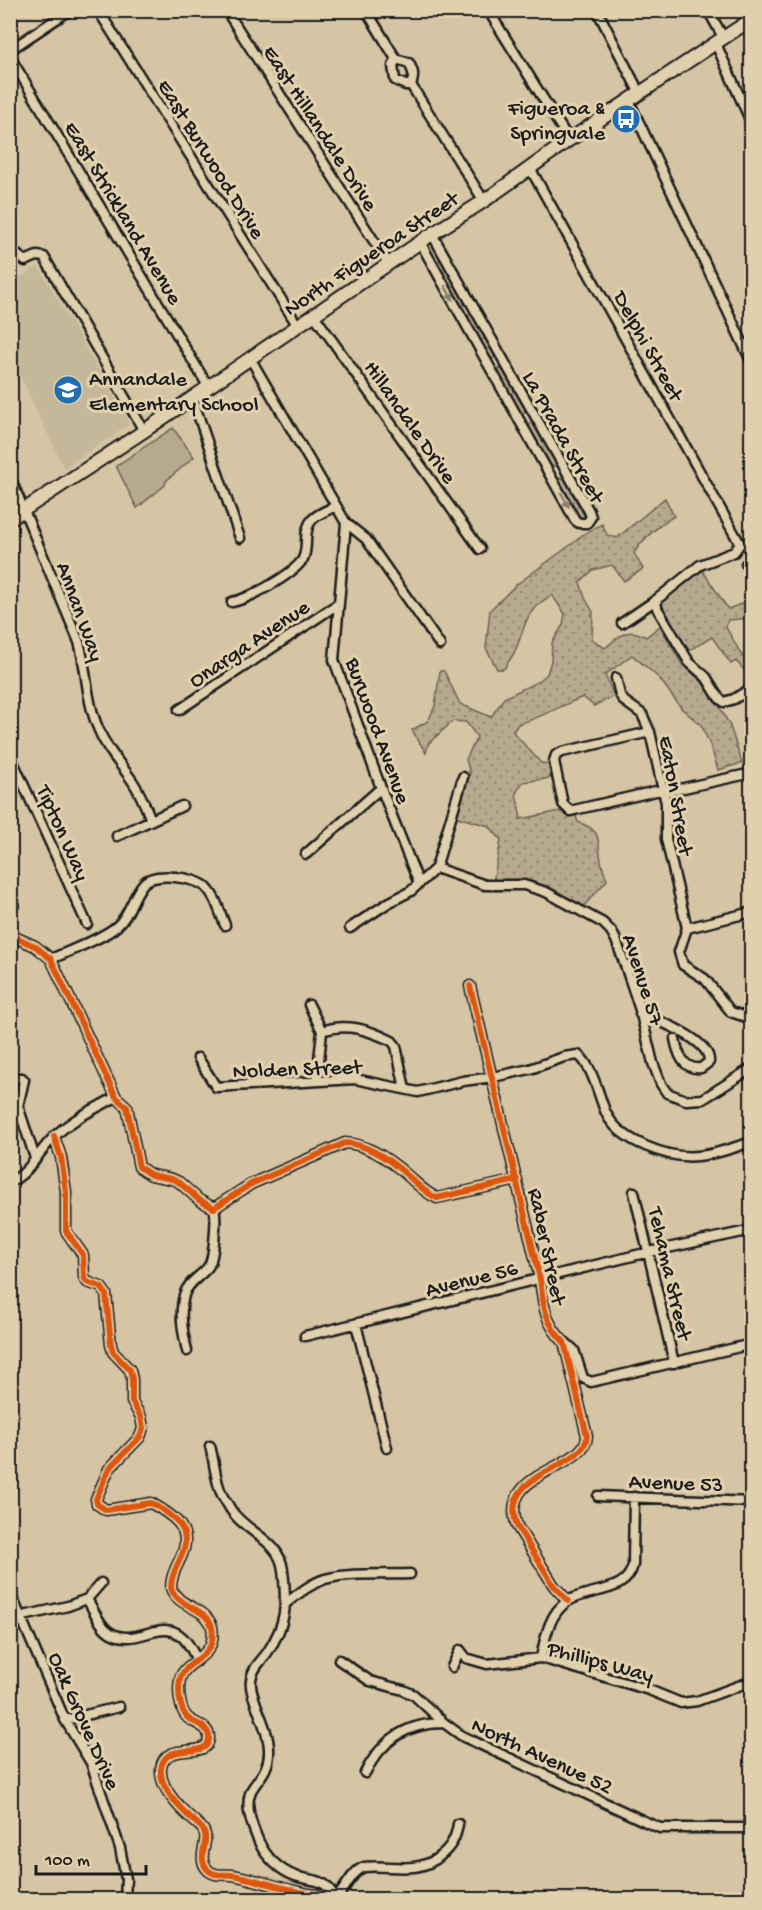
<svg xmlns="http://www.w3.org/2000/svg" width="762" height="1910" font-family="'Gochi Hand',sans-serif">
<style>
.built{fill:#c5b799}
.grass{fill:url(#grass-dots);stroke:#696255;stroke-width:1.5}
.garden{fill:#b6a98e;stroke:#696255;stroke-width:1.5}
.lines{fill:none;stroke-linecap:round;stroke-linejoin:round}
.street-casing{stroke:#1c1c1c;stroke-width:13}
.secondary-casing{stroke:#1c1c1c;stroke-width:16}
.street{stroke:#e1d0ad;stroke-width:8}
.secondary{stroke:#e1d0ad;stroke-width:12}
.cycleway-casing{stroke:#e1d0ad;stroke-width:10}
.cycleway{stroke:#de560d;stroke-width:6}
.oneway{fill:#887f6c}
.labels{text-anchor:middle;stroke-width:6;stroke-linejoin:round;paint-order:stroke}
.poi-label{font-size:22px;fill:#1c1c1c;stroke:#e1d0ad;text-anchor:end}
.street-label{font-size:22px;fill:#1c1c1c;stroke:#e1d0ad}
</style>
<defs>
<pattern id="grass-dots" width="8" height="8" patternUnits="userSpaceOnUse" patternTransform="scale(1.5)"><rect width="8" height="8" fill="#b6a98e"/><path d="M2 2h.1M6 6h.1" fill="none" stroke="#938973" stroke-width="1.8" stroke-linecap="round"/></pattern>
</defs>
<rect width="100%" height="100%" fill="#d5c5a4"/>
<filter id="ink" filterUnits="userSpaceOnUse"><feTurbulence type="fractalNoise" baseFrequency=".0167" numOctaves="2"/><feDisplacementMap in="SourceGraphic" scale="12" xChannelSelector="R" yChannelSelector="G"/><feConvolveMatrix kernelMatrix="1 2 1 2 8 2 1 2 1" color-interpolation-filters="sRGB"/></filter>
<g filter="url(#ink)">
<path class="built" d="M38,266L130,424L64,468L11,356V284Z"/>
<path class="grass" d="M439,260L442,261L465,302L463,306H460L436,265Z
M469,315H473L495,355L493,359L488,358L466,319Z
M500,368L503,370L525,408L524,413H520L497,373Z
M531,422L534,423L557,462L555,466H550L528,429Z
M561,477L564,478L586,519L580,520L558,482Z
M665,498L674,516C658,526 644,537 634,553L643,569L624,581L612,565L593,570L580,582L585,598L593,612L592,639L605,648C620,636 627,626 646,637L660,626L681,663L702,682L718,704L730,726L742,763L718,770L711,747L701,725L682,709L659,678L632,655L605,675L614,696L594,706L583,697C560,706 541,718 518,724L513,732L541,763L548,764L551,778L523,782L516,793L521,819L560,811L571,816H576L578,822C603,831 597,839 601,861C602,867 605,874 607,880L582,908L547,889L493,882L501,840L489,826L457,817L470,774L466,759L477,737L466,722L453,721L428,744L426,753L412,730L428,721L435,706L440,671H444L460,704L491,717L504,698L539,681L547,674L551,661L552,643L563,625L565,614L552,595C522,612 527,626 514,653C511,658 507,664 504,669H497L486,648L490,610L517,584L576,541L582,535L602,524L607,535L617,538Z
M702,570L728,609L751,600V618L728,620L726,627L741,654L751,665V677L736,661L731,664L712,637L685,653L660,605L666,597Z"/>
<path class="garden" d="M173,428L194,457L166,481L165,485L137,508L116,466Z"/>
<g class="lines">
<g class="street-casing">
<path id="street" d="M98,10L298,326
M226,10L388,263
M366,10L396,59
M488,10L569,140
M597,10L640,94
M708,10L724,39
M716,44L752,124
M10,50L70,10
M10,57L208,386
M396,59L393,66L395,80L405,85H411
M396,59L409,63C413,71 415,75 411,85
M411,85L484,201
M629,101L752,363
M530,168L740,544L734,552L700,565L656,600L622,623
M420,242L575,520L579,523H587L591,517L589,511L432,234
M10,249L25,261L37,256L44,257L144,431
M314,315L480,549
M250,358L346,523L334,660L381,788L419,884
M192,397L240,538
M10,477L79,642C87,670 86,700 98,728C106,749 121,764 133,782C141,794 146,807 151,820
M346,523L366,539L440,645
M746,564L752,558
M656,600L657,608L689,662L706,677L719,698L724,702L734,699L752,688
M232,602C249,599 294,574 303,559C305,554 306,546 306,541C306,517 317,515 336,506
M616,678L620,695L624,701L642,714L650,732L666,803V839L687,928
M179,710L338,604
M650,732L562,752L556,755L554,761L563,804L570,811L656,791H670L752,773
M10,755L87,924
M117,836L182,806
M306,854L381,788
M436,868L485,885H524L546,892L603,923L611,931L616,940L626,968L640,1010L653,1063L661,1084L667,1093L686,1100L703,1099L752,1068
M10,897L14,905
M350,928L388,903L411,891L436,868L463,777
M687,928L679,952L683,965L705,979L731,1012L752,1019
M687,928L752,912
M10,935L35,946L51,959L116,1097L127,1107L139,1167L151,1175L172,1179L179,1182L199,1200L214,1208L251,1184L345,1143C368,1144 390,1160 407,1175C416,1183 425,1193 437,1198L517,1180
M51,959C69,951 102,939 117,926C130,915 132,897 143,884C153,871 197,877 207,888C216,897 220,913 225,925
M470,986L540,1279C543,1304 545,1324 564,1342L587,1436C586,1470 497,1470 517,1526L554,1586L568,1601
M309,1005L322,1031L317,1080
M640,1014C658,1020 711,1040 709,1062L701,1068C683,1070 678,1054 675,1039
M322,1031C346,1022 369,1030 392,1041L396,1046L405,1089
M198,1058L216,1087L355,1079L418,1092L463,1081L493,1077L530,1069L564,1057L578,1055C592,1064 599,1097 606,1113C619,1141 668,1159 698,1156C716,1155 734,1147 752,1142
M10,1077L22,1078L24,1080L18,1106L35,1158
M54,1136L61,1157L66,1192V1231L83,1255L84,1277L87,1282L101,1287L106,1294L111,1345L113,1352L130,1370L132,1379V1402L141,1417L143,1428L140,1437L109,1469L96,1499L97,1504L106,1510L151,1503C174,1516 194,1529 181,1557C176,1568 171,1576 171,1588C178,1608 207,1607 212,1627C218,1659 185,1659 180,1679C178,1690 179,1710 188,1718C195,1724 210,1726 209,1739C207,1761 164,1739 161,1769C159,1791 187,1815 201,1827C213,1839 195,1856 207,1869C214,1877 224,1874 233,1875C254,1879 274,1886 295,1891C309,1895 325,1895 339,1900
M10,1182C29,1174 39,1151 53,1138C70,1120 95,1109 116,1097
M634,1192L674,1363
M356,1324L387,1448
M305,1336L649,1252L752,1230
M565,1342L574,1350L583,1378L591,1382L752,1344
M187,1351C183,1333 179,1313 184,1295C188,1282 200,1277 208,1267C214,1260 217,1218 214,1208
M210,1446C214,1460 215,1477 220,1490C222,1497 228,1504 231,1510C246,1533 280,1540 283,1570C287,1605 287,1623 267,1653C261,1661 252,1669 251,1680C248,1695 269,1727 269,1749C270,1765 263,1774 254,1786C242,1802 252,1826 259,1842C266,1857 279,1870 295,1876C316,1883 322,1875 336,1899
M598,1496L752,1502
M10,1592L65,1720L91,1763L120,1848L126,1879L125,1900
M87,1599L101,1583
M285,1604C298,1594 310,1584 325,1579C349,1572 384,1575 410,1574
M10,1619L68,1606L87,1599C94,1610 100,1627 111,1633C144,1651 172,1600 197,1661
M541,1658C545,1638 549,1613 568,1601C589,1588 627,1594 633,1565L634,1497
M339,1660L370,1681L403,1690L414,1695L444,1723L462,1736L646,1822L660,1828H752
M452,1667L460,1650L466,1658L487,1664L541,1658L649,1690L681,1703L697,1701L752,1681
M65,1720L119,1707
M365,1773C382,1740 406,1723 444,1723
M336,1898C346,1889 351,1872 364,1867C390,1864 418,1875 440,1856C451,1847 456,1838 458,1824"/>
</g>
<g class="secondary-casing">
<path id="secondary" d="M10,519L144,431L432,234L484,201L569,140L752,19"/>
</g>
<use href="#street" class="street"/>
<use href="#secondary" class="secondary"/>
<g class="cycleway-casing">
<path id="cycleway" d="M10,935L35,946L51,959L116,1097L127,1107L139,1167L151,1175L172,1179L179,1182L199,1200L214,1208L251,1184L345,1143C368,1144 390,1160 407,1175C416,1183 425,1193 437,1198L517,1180
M470,986L540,1279C543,1304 545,1324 564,1342L587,1436C586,1470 497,1470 517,1526L554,1586L568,1601
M54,1136L61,1157L66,1192V1231L83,1255L84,1277L87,1282L101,1287L106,1294L111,1345L113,1352L130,1370L132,1379V1402L141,1417L143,1428L140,1437L109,1469L96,1499L97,1504L106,1510L151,1503C174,1516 194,1529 181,1557C176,1568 171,1576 171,1588C178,1608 207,1607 212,1627C218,1659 185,1659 180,1679C178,1690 179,1710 188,1718C195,1724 210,1726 209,1739C207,1761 164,1739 161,1769C159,1791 187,1815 201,1827C213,1839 195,1856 207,1869C214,1877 224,1874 233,1875C254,1879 274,1886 295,1891C309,1895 325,1895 339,1900"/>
</g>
<use href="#cycleway" class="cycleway"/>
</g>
<defs><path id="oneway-solid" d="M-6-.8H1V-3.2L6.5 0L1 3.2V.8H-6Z" transform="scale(1.5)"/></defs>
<g class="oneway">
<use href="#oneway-solid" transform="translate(449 293) rotate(61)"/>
<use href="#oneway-solid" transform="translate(565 500) rotate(62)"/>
</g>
</g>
<defs>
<g id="bus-disc" transform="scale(1.5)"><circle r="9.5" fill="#1f6fb2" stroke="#e1d0ad"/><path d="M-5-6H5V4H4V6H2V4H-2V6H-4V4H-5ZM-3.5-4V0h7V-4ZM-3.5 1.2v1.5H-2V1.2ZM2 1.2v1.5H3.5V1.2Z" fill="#fff"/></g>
<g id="school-disc" transform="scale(1.5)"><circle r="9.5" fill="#1f6fb2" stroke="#e1d0ad"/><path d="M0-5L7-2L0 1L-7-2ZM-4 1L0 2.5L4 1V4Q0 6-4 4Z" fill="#fff"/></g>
</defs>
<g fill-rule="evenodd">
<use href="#bus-disc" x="626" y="119"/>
<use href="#school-disc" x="68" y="390"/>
</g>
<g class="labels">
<g class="poi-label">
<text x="605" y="114">Figueroa &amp;<tspan x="605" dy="25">Springvale</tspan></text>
<text x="89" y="385" text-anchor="start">Annandale<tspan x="89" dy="25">Elementary School</tspan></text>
</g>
<g class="street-label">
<text transform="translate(322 127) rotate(57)" y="8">East Hillandale Drive</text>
<text transform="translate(213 158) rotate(58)" y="8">East Burwood Drive</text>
<text transform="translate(125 212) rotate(59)" y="8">East Strickland Avenue</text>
<text transform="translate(370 252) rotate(-34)" y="8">North Figueroa Street</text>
<text transform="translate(650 345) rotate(61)" y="8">Delphi Street</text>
<text transform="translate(412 421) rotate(55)" y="8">Hillandale Drive</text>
<text transform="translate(565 436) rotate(61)" y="8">La Prada Street</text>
<text transform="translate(82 611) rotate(70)" y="8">Annan Way</text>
<text transform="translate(248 642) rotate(-34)" y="8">Onarga Avenue</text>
<text transform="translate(380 730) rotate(70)" y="8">Burwood Avenue</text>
<text transform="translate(678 795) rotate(80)" y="8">Eaton Street</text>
<text transform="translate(65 832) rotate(66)" y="8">Tipton Way</text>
<text transform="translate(645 979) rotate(72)" y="8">Avenue 57</text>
<text transform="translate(297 1067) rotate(-2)" y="8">Nolden Street</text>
<text transform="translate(549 1246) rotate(78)" y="8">Raber Street</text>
<text transform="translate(672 1273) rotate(77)" y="8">Tehama Street</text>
<text transform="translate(471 1277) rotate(-14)" y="8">Avenue 56</text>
<text transform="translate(676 1481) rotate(2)" y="8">Avenue 53</text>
<text transform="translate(601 1660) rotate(15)" y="8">Phillips Way</text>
<text transform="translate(86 1720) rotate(66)" y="8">Oak Grove Drive</text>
<text transform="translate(543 1754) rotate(25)" y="8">North Avenue 52</text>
</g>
</g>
<rect width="762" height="1910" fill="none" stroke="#e1d0ad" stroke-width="36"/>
<rect x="18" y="18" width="726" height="1874" fill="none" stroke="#1c1c1c" stroke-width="2" filter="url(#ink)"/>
<path d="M36 1865v9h110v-9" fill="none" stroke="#1c1c1c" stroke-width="3"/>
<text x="45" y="1865" font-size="18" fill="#1c1c1c" stroke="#e1d0ad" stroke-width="4.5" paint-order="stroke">100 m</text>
</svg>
